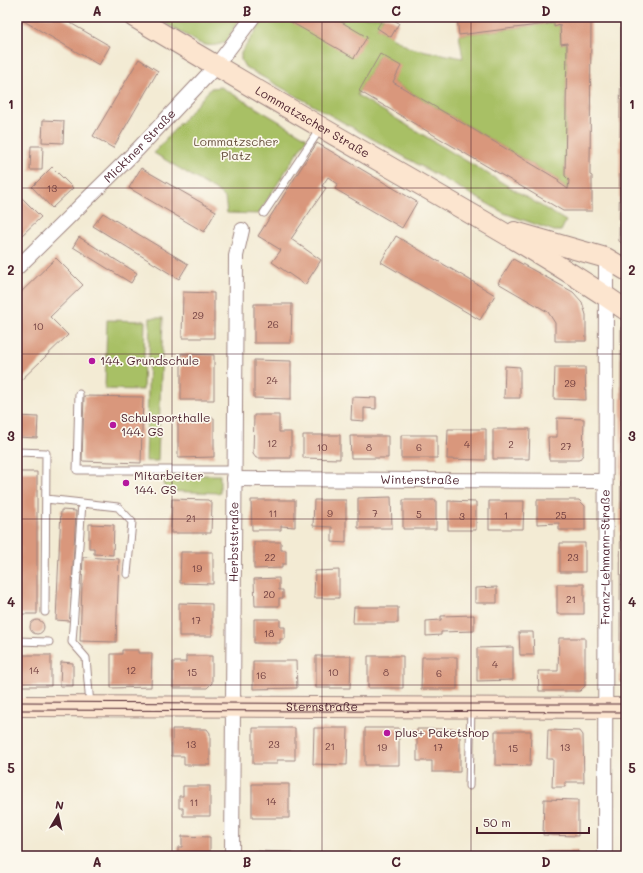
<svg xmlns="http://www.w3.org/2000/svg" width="643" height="873" font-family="Mali,sans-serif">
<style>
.green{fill:#a8c065;stroke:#797048}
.building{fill:#d9977b}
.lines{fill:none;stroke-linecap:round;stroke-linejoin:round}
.lane-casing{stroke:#9e8580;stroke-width:9}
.street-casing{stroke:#9e8580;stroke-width:16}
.secondary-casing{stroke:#9e8580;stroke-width:22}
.lane{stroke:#fff;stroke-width:7}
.street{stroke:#fff;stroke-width:14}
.secondary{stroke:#fce5cf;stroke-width:20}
.tram{stroke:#4a1f2b;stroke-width:1}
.grid{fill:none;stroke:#4a1f2b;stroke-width:1;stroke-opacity:0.55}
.poi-dot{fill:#b5179e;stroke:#fbf7ec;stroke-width:1.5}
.labels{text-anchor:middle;stroke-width:3.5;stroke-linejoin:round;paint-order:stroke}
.number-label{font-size:10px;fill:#6e3d3f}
.street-label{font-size:12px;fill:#4a1f2b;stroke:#fbf7ec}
.park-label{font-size:12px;fill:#664f3c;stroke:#fbf7ec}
.poi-label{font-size:12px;fill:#4a1f2b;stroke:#fbf7ec;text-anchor:start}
.neatline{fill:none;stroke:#4a1f2b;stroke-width:1.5}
.grid-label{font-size:13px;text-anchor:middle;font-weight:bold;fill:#4a1f2b}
</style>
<rect width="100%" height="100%" fill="#fbf7ec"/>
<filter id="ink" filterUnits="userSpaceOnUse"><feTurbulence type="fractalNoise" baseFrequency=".025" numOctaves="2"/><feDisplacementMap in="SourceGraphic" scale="8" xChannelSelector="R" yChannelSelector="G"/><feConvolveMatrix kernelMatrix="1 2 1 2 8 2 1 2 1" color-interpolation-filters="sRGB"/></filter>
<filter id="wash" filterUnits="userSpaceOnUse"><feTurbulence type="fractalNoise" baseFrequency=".012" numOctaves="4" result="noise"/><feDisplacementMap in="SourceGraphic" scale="16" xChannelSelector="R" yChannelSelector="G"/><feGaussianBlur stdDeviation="0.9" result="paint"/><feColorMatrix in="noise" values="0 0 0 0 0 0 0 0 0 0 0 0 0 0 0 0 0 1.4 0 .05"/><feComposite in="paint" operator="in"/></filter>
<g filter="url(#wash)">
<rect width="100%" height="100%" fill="#f3ebd4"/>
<path class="green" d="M155,17H240L226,42C216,46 209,47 199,43Z
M265,17H384L377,28L410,48L463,58L459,35L554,23L555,26L560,25L561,44L567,43L565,176L569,180L568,189L558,182L559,180L393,82L380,54L357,95L566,221L561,231H554L504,213L245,67L241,60V53Z
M221,87L307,138L258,214L227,213L225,198L220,193L154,153L211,88Z
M150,318H163L158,461H146Z
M107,320L145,321L143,390L105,389Z
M164,475H220V493L164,491Z"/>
<g id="blocks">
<path class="building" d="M17,17H60L110,46L99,65Z
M282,17H333L367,37L354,58Z
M384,17H388L399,23L391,37L377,28Z
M457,17H591L590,175L592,176V211H563L359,91L380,54L401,66L393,82L559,180L558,182L568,189L569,180L565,176L567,43L561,44L560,25L554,27V23L459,35Z
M621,17H626V247L619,241Z
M139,59L158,71L113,148L93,136Z
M43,120L64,121L63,143L42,142Z
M317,143L417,202L402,228L335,189L338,184L328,177L322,186L326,188L291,239L321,260L305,285L272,262L281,250L258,236Z
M31,146H43L42,170H30Z
M52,167L73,188L52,208L32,187Z
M141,168L216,211L204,232L129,188Z
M22,198L41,217L20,237L17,233V203Z
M103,213L188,264L179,279L93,226Z
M396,236L495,295L480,320L381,262Z
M79,237L137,273L131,283L73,247Z
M56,258L83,285L50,317L68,335L17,384V296Z
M513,259L573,292L582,302L586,315V341H555V323L548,312L498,283Z
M183,292L214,293V338H182Z
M254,304H292L291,343H254Z
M621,327L626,330V682H620Z
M181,354L214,355V400H181Z
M254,360L291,361V399L254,398Z
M505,366L520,367V398H504Z
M555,367H585L586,400L554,399Z
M84,396L143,397L141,463L82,461Z
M352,397L376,398V409L364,408V421L351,420Z
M254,415H279V432H291V458H256L253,454Z
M17,416L38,417L37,438L17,437Z
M178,418H214V457L178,458Z
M557,418L584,419L583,455L579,460H549L548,437H557Z
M448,429H486V460L447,459Z
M493,429H530L529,459H493Z
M303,435H340V459L303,458Z
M401,435H437V458H401Z
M350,436H388V458H351Z
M17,472H37V614H17Z
M391,497L392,528H358V498Z
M172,499L208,500L212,503L211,533H171Z
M251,500H295V527L281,526V530H252Z
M314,500H346V543L332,542V527L313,526Z
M403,500H436V529H403Z
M537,500H579L585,506V530H559V523L537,524Z
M448,501L476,502V530H448Z
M489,501H524L523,529H489Z
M61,510L76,511L70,621L56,620Z
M89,524L114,525L113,555L94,554V548H89Z
M254,542H281V550H286V564H282V568L254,569Z
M560,543H585V572H560Z
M181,552H213V584L180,583Z
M83,557L119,559L116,642L80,641Z
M339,570V598H314L315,571Z
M279,578V590H283V598H279V606H255L254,579Z
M557,584H584V614H557Z
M497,587V603H475V588Z
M179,603L212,604V636H179Z
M354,607H398V623H353Z
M474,615V631L441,632V635L426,636V621L441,620V616Z
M254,619H280V627H285V639H280V643H254Z
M30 627a7 7 0 1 1 14 0a7 7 0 1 1-14 0Z
M519,632H533L534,655H520Z
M559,638H585V686L580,691H539L538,671H558Z
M513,647V680L477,681V648Z
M122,650H138V653H152L151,687L111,688V654H122Z
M17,655H51V686H17Z
M186,656H212V683L207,688H173V662H186Z
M316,656H351L350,688H316Z
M368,656H403V688H368Z
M422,657H457V689H421Z
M253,661H296L297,688L253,689Z
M61,662L73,663V686H60Z
M253,728H295V760H277V764H253Z
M314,728H348L347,765L313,764Z
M365,728H399V765H365Z
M172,729H207L210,733V765H184V756H172Z
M417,729H456L460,734V772H432V761H417Z
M548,730L580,731L583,735L584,782H565V787H552L553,759H547Z
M495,731H531L530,766L495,765Z
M252,784H289V818H252Z
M183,786H210V816H183V808H179V796H183Z
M544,799L578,800V836L543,835Z
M182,836L210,837V856H178V847H182Z
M254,851L292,852V856H254Z
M544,851H578V856H544Z"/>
</g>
</g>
<g filter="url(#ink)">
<use href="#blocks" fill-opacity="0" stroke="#9e8580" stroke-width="1"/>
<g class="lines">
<g class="lane-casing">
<path id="lane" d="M264,213L320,129
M79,394L77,470H234
M17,452L46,453L45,612
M46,499L118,507L132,522L127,574
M82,503L72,642L86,658L90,705
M17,641L49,642
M469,786L471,708"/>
</g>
<g class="street-casing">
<g id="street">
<path id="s1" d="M17,268L138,149L216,66L253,17"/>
<path id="s2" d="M234,479L605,481"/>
<path id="s3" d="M232,856L236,256L242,230"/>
<path id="s4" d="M605,856L606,258"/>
</g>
</g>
<g class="secondary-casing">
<g id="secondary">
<path id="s5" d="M134,17C221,69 308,120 395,170C473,215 552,259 626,310"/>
<path d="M515,232L606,258L626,270"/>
<path id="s6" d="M17,706L626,708"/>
</g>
</g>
<use href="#lane" class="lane"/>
<use href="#street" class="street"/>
<use href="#secondary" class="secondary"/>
<path class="tram" d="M17,702L417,704H626
M17,710L626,712"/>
</g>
</g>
<path class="grid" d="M172,17V856M322,17V856M471,17V856M17,188H626M17,354H626M17,519H626M17,685H626"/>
<g class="poi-dot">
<circle cx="92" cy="361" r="4"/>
<circle cx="113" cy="425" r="4"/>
<circle cx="126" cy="483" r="4"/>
<circle cx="387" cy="733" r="4"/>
</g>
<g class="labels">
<g class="number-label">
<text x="52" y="192">13</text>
<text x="198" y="319">29</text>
<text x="273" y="328">26</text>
<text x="38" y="330">10</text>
<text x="272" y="384">24</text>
<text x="570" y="387">29</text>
<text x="272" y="447">12</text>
<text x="467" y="448">4</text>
<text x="511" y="448">2</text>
<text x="566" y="450">27</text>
<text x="322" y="451">10</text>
<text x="369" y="451">8</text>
<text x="419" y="451">6</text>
<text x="273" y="517">11</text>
<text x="330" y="517">9</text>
<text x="375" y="517">7</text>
<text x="419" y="518">5</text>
<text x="506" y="519">1</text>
<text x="561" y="519">25</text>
<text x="462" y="520">3</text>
<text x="191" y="522">21</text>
<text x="270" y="561">22</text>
<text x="573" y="561">23</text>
<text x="197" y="572">19</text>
<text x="269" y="598">20</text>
<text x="571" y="603">21</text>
<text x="196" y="624">17</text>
<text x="269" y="637">18</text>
<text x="495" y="668">4</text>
<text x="34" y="674">14</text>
<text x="131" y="674">12</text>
<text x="192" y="676">15</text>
<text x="333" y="676">10</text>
<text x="386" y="676">8</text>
<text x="439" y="677">6</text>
<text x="261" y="679">16</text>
<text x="191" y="748">13</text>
<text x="274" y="748">23</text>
<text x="330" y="750">21</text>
<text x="382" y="751">19</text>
<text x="438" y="751">17</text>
<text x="565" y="751">13</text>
<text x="513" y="752">15</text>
<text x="271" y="805">14</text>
<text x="194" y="806">11</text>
</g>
<g class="street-label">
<text dy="4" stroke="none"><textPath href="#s5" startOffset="207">Lommatzscher Straße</textPath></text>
<text dy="4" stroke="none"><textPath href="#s1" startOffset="173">Micktner Straße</textPath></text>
<text dy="4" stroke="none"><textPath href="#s2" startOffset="186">Winterstraße</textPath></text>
<text dy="4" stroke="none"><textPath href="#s3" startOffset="314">Herbststraße</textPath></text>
<text dy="4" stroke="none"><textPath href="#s4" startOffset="299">Franz-Lehmann-Straße</textPath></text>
<text dy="4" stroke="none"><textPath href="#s6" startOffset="305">Sternstraße</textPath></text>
</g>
<g class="park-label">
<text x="236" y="146">Lommatzscher<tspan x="236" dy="14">Platz</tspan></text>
</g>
<g class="poi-label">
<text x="100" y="365">144. Grundschule</text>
<text x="121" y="422">Schulsporthalle<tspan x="121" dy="14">144. GS</tspan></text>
<text x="134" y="480">Mitarbeiter<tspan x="134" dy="14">144. GS</tspan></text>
<text x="395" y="737">plus+ Paketshop</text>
</g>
</g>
<rect width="643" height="873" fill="none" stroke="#fbf7ec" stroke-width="44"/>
<g transform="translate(58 815) rotate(9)" stroke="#fbf7ec" stroke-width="3" paint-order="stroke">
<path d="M0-3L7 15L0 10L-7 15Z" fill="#4a1f2b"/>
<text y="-6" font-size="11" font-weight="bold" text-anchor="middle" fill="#4a1f2b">N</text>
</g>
<path d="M477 827v6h112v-6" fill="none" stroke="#4a1f2b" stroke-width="2"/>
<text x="483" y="827" font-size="12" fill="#4a1f2b" stroke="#fbf7ec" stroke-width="3" paint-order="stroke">50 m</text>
<rect x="22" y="22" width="599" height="829" class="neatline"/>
<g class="grid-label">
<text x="97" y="16">A</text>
<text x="247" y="16">B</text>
<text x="396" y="16">C</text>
<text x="546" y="16">D</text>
<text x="11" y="109">1</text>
<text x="632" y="109">1</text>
<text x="11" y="275">2</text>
<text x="632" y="275">2</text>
<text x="11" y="441">3</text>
<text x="632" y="441">3</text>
<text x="11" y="607">4</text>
<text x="632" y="607">4</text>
<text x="11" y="773">5</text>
<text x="632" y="773">5</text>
<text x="97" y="867">A</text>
<text x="247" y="867">B</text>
<text x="396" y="867">C</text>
<text x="546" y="867">D</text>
</g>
</svg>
